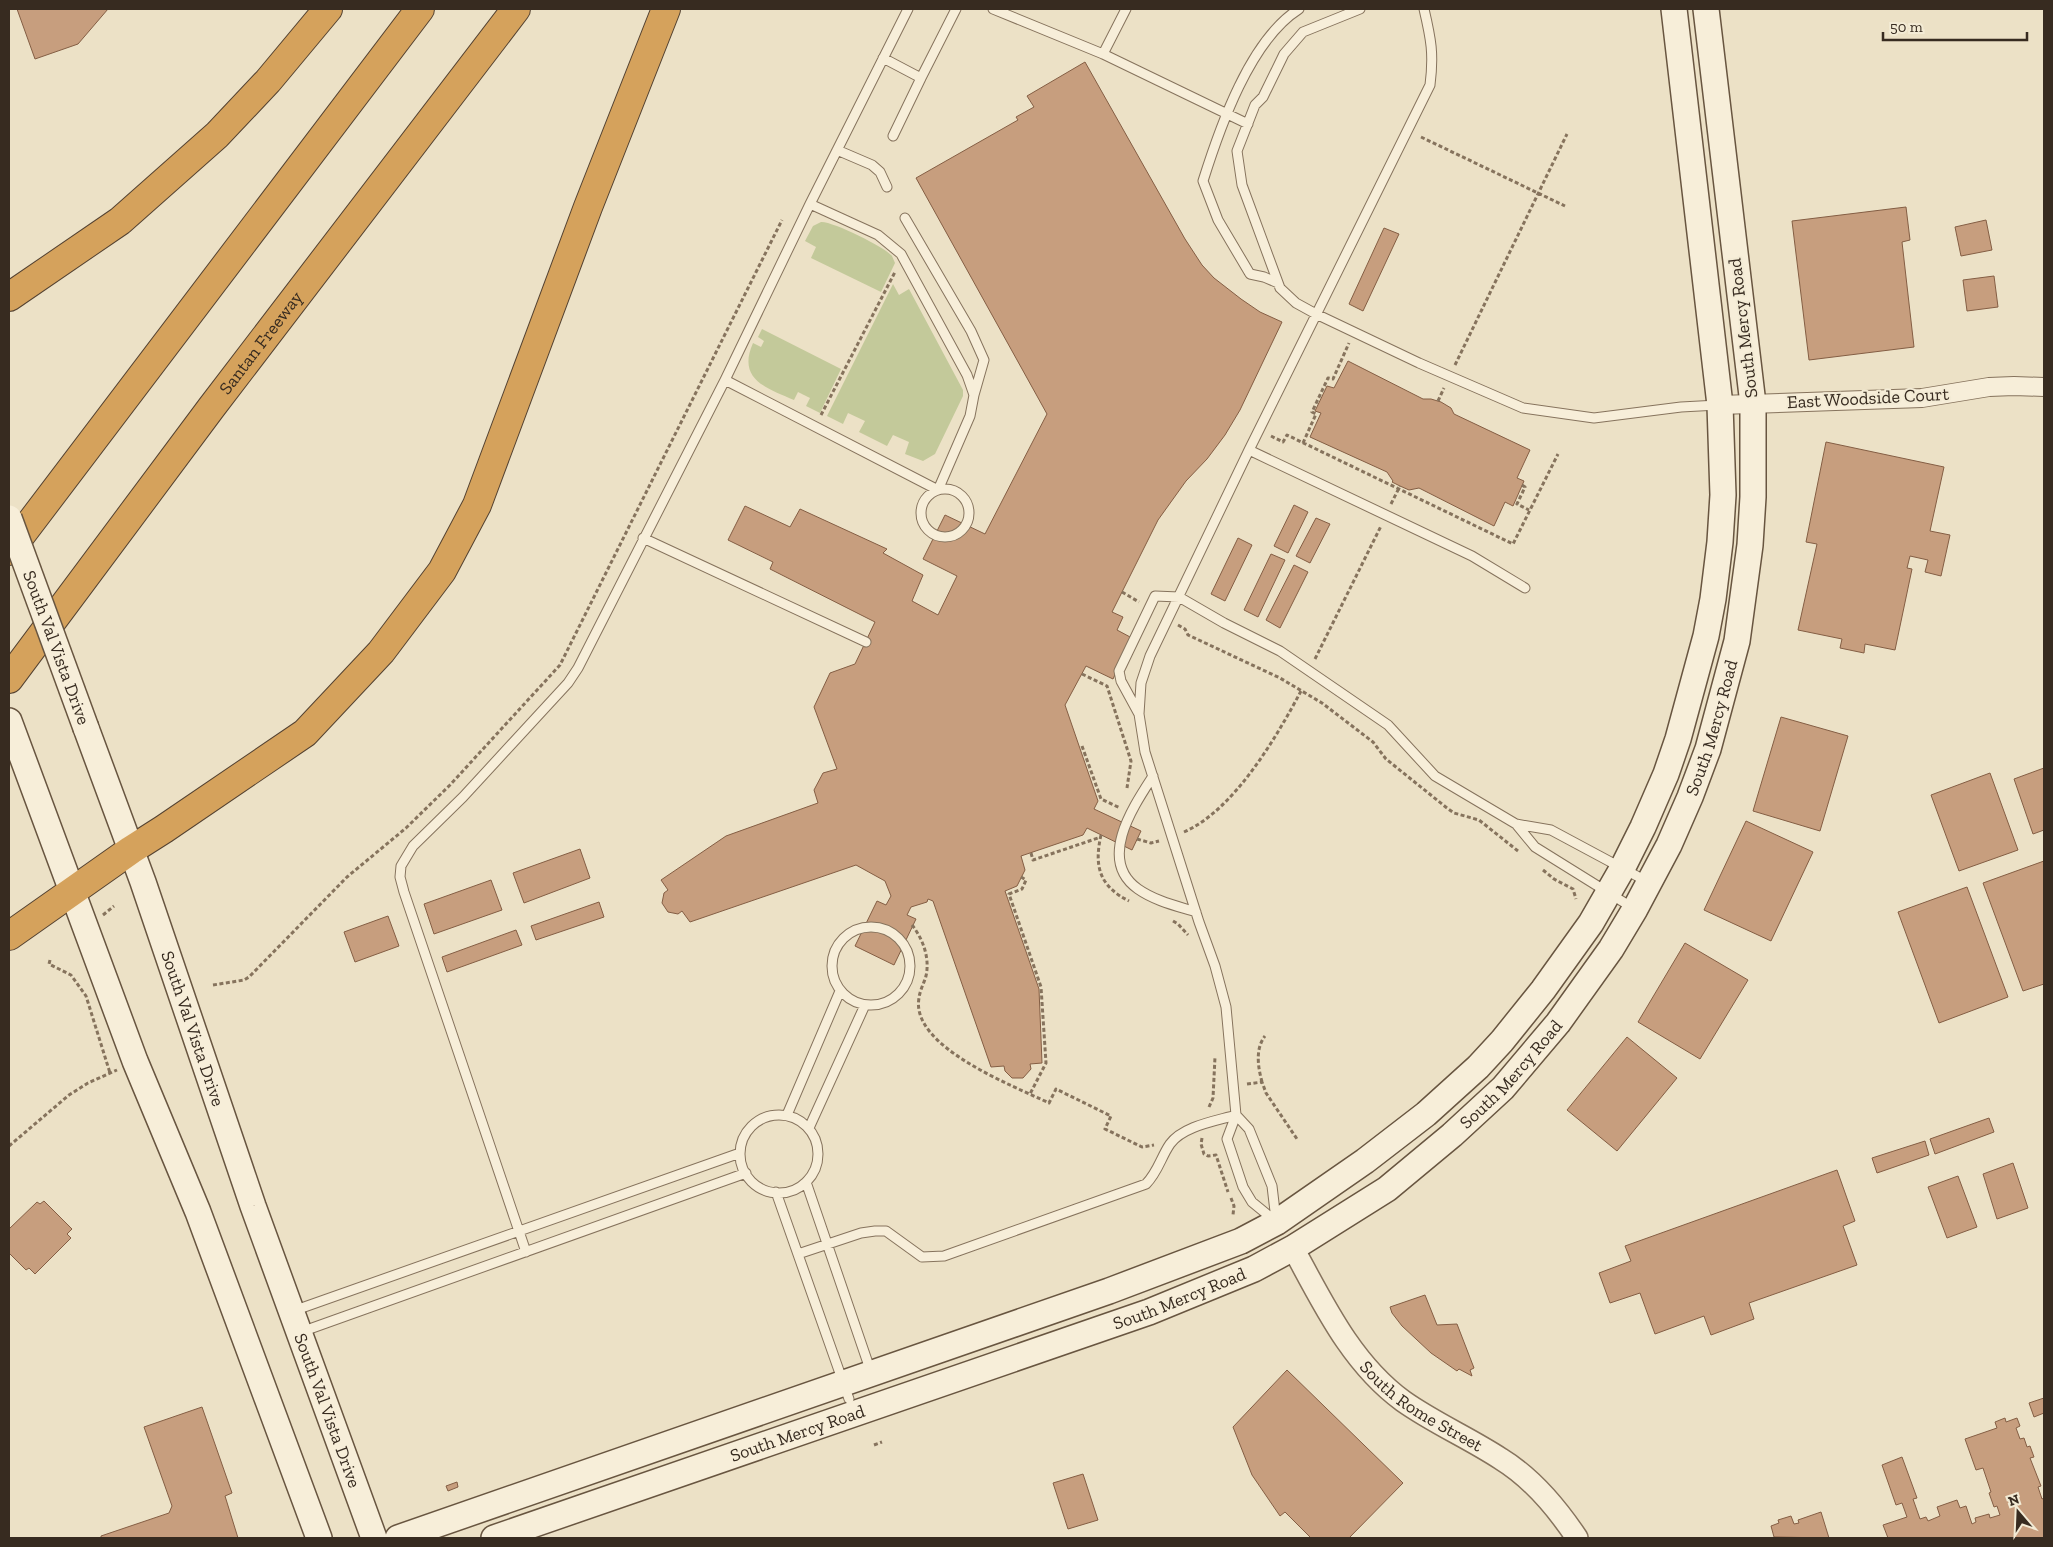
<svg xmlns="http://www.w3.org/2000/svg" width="2053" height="1547" font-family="'Zilla Slab',serif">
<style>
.green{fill:#c3c99a}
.building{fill:#c79e7e;stroke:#845e44}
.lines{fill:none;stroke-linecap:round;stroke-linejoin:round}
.service-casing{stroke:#86735d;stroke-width:11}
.minor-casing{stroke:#86735d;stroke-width:20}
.tertiary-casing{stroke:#86735d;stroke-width:24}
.secondary-casing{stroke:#685540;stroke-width:28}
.motorway-casing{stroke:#544231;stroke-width:30}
.path{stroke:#86735d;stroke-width:3;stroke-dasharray:4 2.5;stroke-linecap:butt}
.service{stroke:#f7eed9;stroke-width:9}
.minor{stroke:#f7eed9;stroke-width:18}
.tertiary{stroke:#f7eed9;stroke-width:21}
.secondary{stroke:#f7eed9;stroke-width:25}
.motorway{stroke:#d5a25c;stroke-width:28}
.secondary-bridge-casing{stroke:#685540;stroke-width:28;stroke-linecap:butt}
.secondary-bridge{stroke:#f7eed9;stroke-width:25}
.labels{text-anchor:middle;stroke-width:4;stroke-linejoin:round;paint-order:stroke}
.street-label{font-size:18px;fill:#372b20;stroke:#f3ebd5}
</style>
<rect width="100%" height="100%" fill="#ece1c6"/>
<path class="green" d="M821,222C832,221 885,247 892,256C893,258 894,261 895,263L881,292L811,258L816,247L805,241L813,226Z
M893,284L899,295L909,289L963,390V396L935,454L923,461L905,454L909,442L893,435L887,446L859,432L865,421L848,413L843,424L827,416Z
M762,329L841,369L820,413L806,406L810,398L798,392L794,400C766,388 737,379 753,343L761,347L764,341L758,337Z"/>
<path class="building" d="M17,9H108L78,44L35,59Z
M1085,62L1185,239L1202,265L1214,278L1241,299L1260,312L1282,322L1240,410L1225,435L1207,459L1186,481L1158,520L1112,612L1123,617L1117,630L1132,638L1113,679L1086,666L1065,705L1098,801L1094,809L1141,831L1132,850L1087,828L1083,835L1021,856L1025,870L1017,886L1005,891L1039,989L1042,1063L1030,1064L1031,1069L1023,1078H1012L1005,1071L1004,1066L991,1067L933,901L928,899L927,902L911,907L907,915L916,919L894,965L855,946L877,901L886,905L891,896L885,881L856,865L690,922L682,911L678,914L668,912L662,903L664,893L668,890L661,880L726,836L818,803L814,790L823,773L837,769L814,707L830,673L855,664L875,622L770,569L773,562L728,540L745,506L790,527L800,509L887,549L883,553L923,575L912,601L938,615L957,576L923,559L945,515L985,534L1047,414L916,178L1018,120L1016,117L1034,107L1027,96Z
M1906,207L1910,240L1902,242L1914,347L1809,360L1792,221Z
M1986,220L1992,250L1961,256L1955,227Z
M1384,228L1399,234L1363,311L1349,304Z
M1994,276L1998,307L1967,311L1963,280Z
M1348,361L1423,399H1431L1441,402L1451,408L1454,414L1530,450L1517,478L1524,481L1513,506L1505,502L1494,526L1419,488L1409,490L1400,486L1392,482L1393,481L1387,472L1310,437L1321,413L1315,411L1327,386L1334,388Z
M1826,442L1944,467L1930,531L1950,535L1941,576L1925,572L1928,560L1910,556L1907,568L1912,569L1895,650L1865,644L1864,653L1840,648L1842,639L1798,630L1817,544L1806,542Z
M1294,505L1308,512L1288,553L1274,546Z
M1316,518L1330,524L1310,563L1296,556Z
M1238,538L1252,545L1225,601L1211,594Z
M1271,554L1285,560L1258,617L1244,610Z
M1294,565L1308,572L1280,628L1266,620Z
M1781,717L1848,736L1820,831L1753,811Z
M2044,768V830L2033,834L2014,779Z
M1990,773L2018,850L1959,871L1931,795Z
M1746,821L1813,852L1771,941L1704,910Z
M580,849L590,878L524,903L513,873Z
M2044,861V984L2023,991L1983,883Z
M491,880L502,910L434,934L424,904Z
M1967,887L2008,997L1939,1023L1898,912Z
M599,902L604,917L536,940L531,926Z
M388,916L399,946L355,962L344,932Z
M516,930L522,945L447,972L442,957Z
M1685,943L1748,980L1700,1059L1638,1022Z
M1627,1037L1677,1078L1617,1151L1567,1110Z
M1989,1118L1994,1132L1935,1154L1930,1139Z
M1925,1141L1929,1155L1877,1173L1872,1158Z
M2013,1163L2028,1208L1997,1219L1983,1174Z
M1837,1170L1855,1221L1843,1226L1857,1265L1749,1303L1754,1319L1711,1335L1704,1316L1655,1334L1640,1293L1610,1303L1599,1273L1631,1261L1625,1246Z
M1958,1176L1977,1227L1947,1238L1928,1187Z
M44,1201L72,1229L67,1234L71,1238L35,1274L29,1268L26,1270L9,1253V1229L37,1202L40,1204Z
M1425,1295L1437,1325L1457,1324L1474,1368L1470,1370L1472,1376L1459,1369L1457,1371L1431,1353L1402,1326L1392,1313L1390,1307Z
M1287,1370L1403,1483L1349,1538H1311L1285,1512L1280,1516L1252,1475L1233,1427Z
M2044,1398V1413L2034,1417L2029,1403Z
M202,1407L232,1493L225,1496L238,1538H101V1536L169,1513L172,1506L144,1427Z
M2005,1418L2006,1422L2017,1418L2020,1426L2016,1428L2020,1439L2024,1438L2027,1447L2030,1446L2034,1457L2030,1458L2041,1486L2038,1487L2042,1499L2044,1498V1538H1888L1883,1525L1907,1517L1902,1503L1896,1505L1882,1465L1902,1457L1917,1498L1913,1499L1920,1519L1926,1517L1928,1521L1940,1516L1937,1507L1957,1500L1960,1508L1966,1506L1972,1524L1976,1522L1975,1518L1989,1514L1990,1518L2000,1515L1997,1506L1994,1507L1989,1493L1991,1492L1983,1468L1976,1470L1965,1439L1997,1428L1995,1422Z
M1083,1474L1098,1520L1068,1529L1053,1483Z
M457,1482L458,1487L448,1491L446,1486Z
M1821,1512L1829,1538L1774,1537L1771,1526L1779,1523L1778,1520L1791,1516L1794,1524L1799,1523L1798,1520Z"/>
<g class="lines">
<g class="service-casing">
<path id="service" d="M993,9L1103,54L1248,124
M1360,9L1303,32L1284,54L1263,97L1255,105L1237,151L1242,185L1280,288L1296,303L1316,314L1419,363L1523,408L1594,418L1681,407L1718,405
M1103,54L1126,9
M883,58L921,78L893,136
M921,78L956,9
M837,150L872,165L880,172L887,187
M905,218L971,331L984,360L974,395
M1278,283L1264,277L1250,274L1218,220L1203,181C1220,127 1250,40 1299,9
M725,380L938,490L970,416L974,395L967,375L901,254L878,235L810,204
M1249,450L1472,556L1525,588
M921 513a24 24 0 1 1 48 0a24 24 0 1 1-48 0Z
M643,538L866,642
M1139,714L1121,681L1119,671L1155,596L1179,597L1224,623L1280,651L1388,725L1435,776L1516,824L1535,847L1633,908
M1153,776C1133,807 1097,860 1138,889C1155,901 1177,906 1196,912
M1516,824L1551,830L1648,882
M832 966a39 39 0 1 1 78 0a39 39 0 1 1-78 0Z
M787,1115L840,991
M1236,1115L1249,1129L1272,1186L1276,1220
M740 1154a39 39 0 1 1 78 0a39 39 0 1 1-78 0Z
M809,1128L865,1005
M806,1182L871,1372
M776,1192L849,1399
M1274,1220L1252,1202L1243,1187L1227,1139L1236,1115L1226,1007L1215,966L1199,922L1145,752L1139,714L1141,683L1150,656L1249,450L1430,85C1434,54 1431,39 1424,9
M526,1252L404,892L400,877L401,866L413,846L463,797L568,683L578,668L725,380L810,204L908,9
M798,1254L861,1233L875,1231H886L922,1257L944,1256L1146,1184C1158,1172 1161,1157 1170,1144C1183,1126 1216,1121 1236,1115
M293,1311L740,1153
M301,1332L746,1173"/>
</g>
<g class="minor-casing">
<path id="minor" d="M1720,405L1922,398L1989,387L2014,386L2044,387"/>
</g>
<g class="tertiary-casing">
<g id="tertiary">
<path id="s1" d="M1293,1248C1323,1303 1351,1363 1403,1401C1434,1423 1469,1438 1501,1459C1532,1478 1557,1508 1577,1538"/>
</g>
</g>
<g class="secondary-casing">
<g id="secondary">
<path d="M9,721L135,1061L198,1212L319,1538"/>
<path id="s2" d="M86,728L143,882L253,1206L374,1538"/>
<path d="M398,1538L1109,1291L1241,1241L1277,1222L1365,1161L1426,1114L1478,1067L1502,1041L1543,990L1591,923L1622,869L1643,827L1666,774L1678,739L1706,636L1713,599L1720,542L1723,495L1720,405L1674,9"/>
<path id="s3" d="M494,1538L1149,1312L1254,1269L1293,1248L1387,1189L1452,1135L1503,1088L1558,1023L1611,949L1635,909L1669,845L1690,797L1708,749L1737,641L1750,545L1753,497V404L1706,9"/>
</g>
</g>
<g class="motorway-casing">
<g id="motorway">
<path d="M9,297L120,221L217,135L268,81L328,9"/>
<path d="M9,551L420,9"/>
<path id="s4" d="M9,679L211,408L516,9"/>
<path d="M9,936L131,850L164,829L305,733L381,652L442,571L477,505L588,207L666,9"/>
</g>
</g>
<path class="path" d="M1421,137L1565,206
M1455,365L1567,134
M1438,401L1444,388
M821,415L895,272
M1271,436L1283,442L1287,435L1513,544L1558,454
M1303,443L1316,414L1312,412L1328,378L1333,379L1349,343
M1522,485L1525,487L1517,504L1529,510
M1391,504L1400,486
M1122,592L1139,602
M1178,625L1185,629L1188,635L1280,678L1322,703L1373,742L1386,759L1447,808L1454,813L1479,820L1518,851
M1315,659L1381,526
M1082,674L1107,686L1131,761L1127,788
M1082,746L1101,799L1120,808
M1184,832C1234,810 1276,738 1301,691
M1101,835C1094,866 1099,886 1129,901
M1137,839L1151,843L1159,841
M1031,853L1033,860L1101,837
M1543,870L1554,879L1573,889L1576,899
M1021,877L1026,880L1022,889L1009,894L1041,987L1046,1063L1030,1094
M103,915L114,906
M1173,921L1178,924L1188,935
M912,925C923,939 930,958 926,976C924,983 920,990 919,998C910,1047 1014,1086 1049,1103L1056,1089L1111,1116L1105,1129L1142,1147L1154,1145
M50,960L49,964L71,975L86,996L110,1073
M213,985L244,980L249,977L347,877L406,828L450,785L560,665L782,220
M1262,1082C1258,1067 1255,1049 1265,1036
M1247,1084L1262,1082L1266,1093L1297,1139
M1209,1107L1213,1098L1215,1057
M1202,1138L1201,1144L1204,1154L1208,1156L1216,1155L1228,1192
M9,1146L69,1095L88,1083L117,1070
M1231,1198L1234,1206L1233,1215
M874,1445L882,1442"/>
<use href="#service" class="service"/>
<use href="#minor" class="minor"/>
<use href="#tertiary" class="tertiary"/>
<use href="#secondary" class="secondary"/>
<use href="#motorway" class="motorway"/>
<g class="secondary-bridge-casing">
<g id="secondary-bridge">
<path id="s5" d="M9,518L86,728"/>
</g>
</g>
<use href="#secondary-bridge" class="secondary-bridge"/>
</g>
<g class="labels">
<g class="street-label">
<text transform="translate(1743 328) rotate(-97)" y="6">South Mercy Road</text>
<text dy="6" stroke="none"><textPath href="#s4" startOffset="420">Santan Freeway</textPath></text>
<text transform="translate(1868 398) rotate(-3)" y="6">East Woodside Court</text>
<text dy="6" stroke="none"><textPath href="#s5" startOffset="138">South Val Vista Drive</textPath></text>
<text dy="6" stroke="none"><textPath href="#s3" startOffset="1536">South Mercy Road</textPath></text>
<text dy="6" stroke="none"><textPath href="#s2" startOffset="319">South Val Vista Drive</textPath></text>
<text dy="6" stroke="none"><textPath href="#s3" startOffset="1131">South Mercy Road</textPath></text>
<text dy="6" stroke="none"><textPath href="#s3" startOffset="726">South Mercy Road</textPath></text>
<text dy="6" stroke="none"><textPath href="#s1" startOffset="208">South Rome Street</textPath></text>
<text dy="6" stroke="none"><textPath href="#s2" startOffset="724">South Val Vista Drive</textPath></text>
<text dy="6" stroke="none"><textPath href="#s3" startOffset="321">South Mercy Road</textPath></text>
</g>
</g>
<rect width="2053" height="1547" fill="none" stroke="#372b20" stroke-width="20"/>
<g transform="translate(2018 1512) rotate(341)" stroke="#f3ebd5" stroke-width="4" paint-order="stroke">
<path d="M0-4L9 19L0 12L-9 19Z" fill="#372b20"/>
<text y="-8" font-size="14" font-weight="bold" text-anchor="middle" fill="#372b20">N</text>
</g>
<path d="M1883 32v8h144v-8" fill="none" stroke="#372b20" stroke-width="2.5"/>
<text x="1890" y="32" font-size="15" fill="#372b20" stroke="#f3ebd5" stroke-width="4" paint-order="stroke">50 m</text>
</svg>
